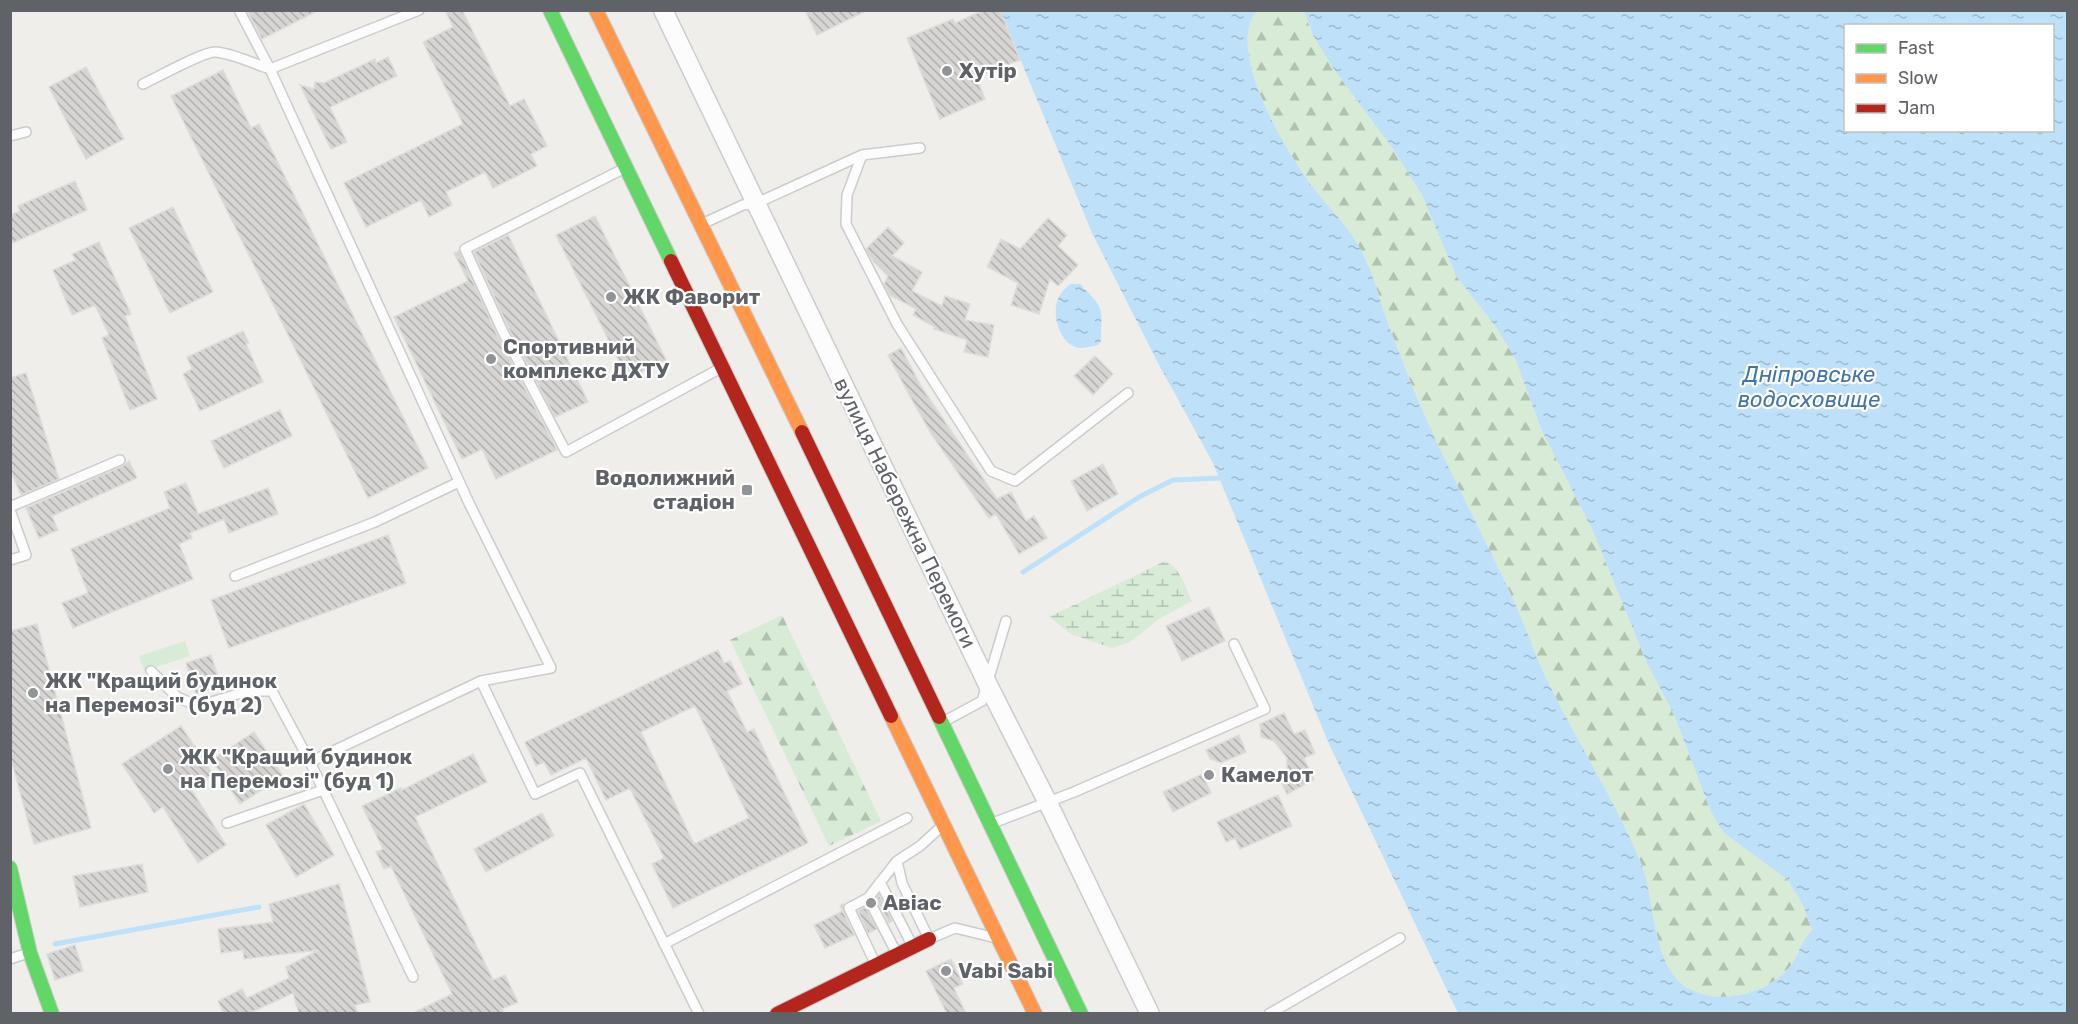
<svg xmlns="http://www.w3.org/2000/svg" width="2078" height="1024" font-family="Rubik,sans-serif">
<style>
.forest{fill:url(#forest-firs)}
.wetland{fill:url(#wetland-marsh)}
.green{fill:#d8ebd6}
.water{fill:url(#water-ripples);fill-rule:evenodd}
.lines{fill:none;stroke-linecap:round;stroke-linejoin:round}
.stream{stroke:#bfe0f9;stroke-width:5}
.building{fill:url(#building-back-hatch);stroke:#deddd9;stroke-width:1.5;fill-rule:evenodd}
.lane-casing{stroke:#cbcccc;stroke-width:12}
.street-casing{stroke:#cbcccc;stroke-width:21}
.fast-casing{stroke:#cacacb;stroke-width:16}
.slow-casing{stroke:#cacacb;stroke-width:16}
.jam-casing{stroke:#cacacb;stroke-width:16}
.lane{stroke:#fdfcfc;stroke-width:9}
.street{stroke:#fdfcfc;stroke-width:18}
.fast{stroke:#63d668;stroke-width:14}
.slow{stroke:#ff974d;stroke-width:14}
.jam{stroke:#b3261e;stroke-width:14}
.poi-dot{fill:#919496;stroke:#fff;stroke-width:2}
.labels{text-anchor:middle;stroke-width:4.5;stroke-linejoin:round;paint-order:stroke}
.poi-label{font-size:21px;font-weight:bold;fill:#5f6368;stroke:#fff;text-anchor:start}
.street-label{font-size:21px;fill:#5f6368;stroke:#fff}
.water-label{font-size:22px;font-style:italic;fill:#4174aa;stroke:#fff}
</style>
<defs>
<pattern id="forest-firs" width="22" height="20" patternUnits="userSpaceOnUse" patternTransform="scale(1.5)"><rect width="22" height="20" fill="#d8ebd6"/><path d="M5 1l3.5 6h-7zM16 11l3.5 6h-7z" fill="#b2c2b1"/></pattern>
<pattern id="wetland-marsh" width="20" height="14" patternUnits="userSpaceOnUse" patternTransform="scale(1.5)"><rect width="20" height="14" fill="#d8ebd6"/><path d="M1 5h8M5 5V1M11 12h8M15 12V8" fill="none" stroke="#b2c2b1"/></pattern>
<pattern id="water-ripples" width="26" height="14" patternUnits="userSpaceOnUse" patternTransform="scale(1.5)"><rect width="26" height="14" fill="#bfe0f9"/><path d="M2 4q2-2 4 0t4 0M15 11q2-2 4 0t4 0" fill="none" stroke="#9eb9cd"/></pattern>
<pattern id="building-back-hatch" width="6" height="6" patternUnits="userSpaceOnUse" patternTransform="scale(1.5)"><rect width="6" height="6" fill="#d6d5d3"/><path d="M-1 5l2 2M0 0l6 6M5-1l2 2" fill="none" stroke="#b1b0af"/></pattern>
</defs>
<rect width="100%" height="100%" fill="#efeeea"/>
<path class="forest" d="M1257,11H1304L1310,28L1333,68L1393,149L1422,195L1456,276L1496,327L1515,358L1541,429L1592,529L1647,663L1675,717L1711,812L1787,879L1803,905L1812,930C1799,942 1799,959 1786,971C1762,996 1713,1007 1683,986C1652,962 1655,898 1641,863C1616,802 1579,745 1550,686C1536,658 1526,628 1513,599C1492,554 1469,509 1447,465C1425,419 1407,374 1389,326C1379,299 1373,270 1358,245C1346,223 1327,206 1312,186C1286,151 1224,50 1257,11Z
M782,615L881,821L829,846L730,640Z"/>
<path class="wetland" d="M1165,561C1179,565 1186,589 1192,601L1159,619L1130,642L1112,648L1071,634L1049,617Z"/>
<path class="green" d="M185,641L190,656L144,671L139,656Z"/>
<path class="water" d="M986,11H1257C1224,50 1286,151 1312,186C1327,206 1346,223 1358,245C1373,270 1379,299 1389,326C1407,374 1425,419 1447,464C1469,509 1492,554 1513,599C1526,628 1536,658 1550,686C1579,745 1616,802 1641,863C1655,898 1652,962 1683,985C1713,1007 1762,996 1786,971C1799,959 1799,942 1812,930L1803,905L1787,879L1724,833L1711,812L1675,717L1647,663L1592,529L1541,429L1515,358L1496,327L1456,276L1422,195L1393,149L1333,68L1313,35L1304,11H2067V1013H1458L1329,744L1213,463L1159,365L1092,233L1004,20ZM1846,26H2052V130H1846Z
M1070,284H1080C1106,311 1101,306 1101,341L1098,345C1092,346 1084,348 1079,348C1058,344 1050,310 1060,295C1062,291 1067,287 1070,284Z"/>
<g class="lines">
<path class="stream" d="M1023,572L1139,497L1173,480L1220,478
M55,944L259,907"/>
</g>
<path class="building" d="M247,10H319L262,39Z
M445,10H462L510,106L524,99L547,146L531,154L537,166L493,188L485,172L446,192L452,205L429,217L421,200L366,227L344,183L463,124L423,42L453,27Z
M805,10H868L817,35Z
M984,10H1000L1020,60L976,77L985,99L940,119L907,38L953,19L955,23Z
M388,57L397,76L330,107L347,142L331,149L300,85L314,89L315,82L324,83L375,59L376,63Z
M86,67L124,139L86,159L49,87Z
M223,70L251,128L259,124L428,468L368,498L171,96Z
M75,181L87,210L10,244V215L20,211L18,206Z
M173,207L213,292L170,313L129,228Z
M595,216L666,360L628,379L556,235Z
M1048,218L1067,235L1058,246L1078,265L1058,286L1050,279L1039,314L1011,305L1018,283L987,267L1001,239L1020,249Z
M888,227L904,243L892,256L922,272L912,291L942,306L945,296L970,304L965,320L994,325L988,357L964,352L967,340L934,329L935,327L913,315L916,309L890,295L884,284L888,276L873,261L866,249Z
M508,235L588,402L555,417L509,329L474,252Z
M99,242L131,314L125,316L157,399L130,410L102,338L109,335L95,305L72,315L53,270L76,260L72,254Z
M459,251L497,335L557,450L496,479L482,449L462,459L394,317L468,281L454,253Z
M243,331L249,343L246,344L263,382L200,411L183,374L192,369L187,357Z
M901,348L921,386L997,499L1011,492L1026,521L1034,516L1047,538L1019,554L996,514L989,518L932,435L908,393L888,355Z
M1095,356L1113,374L1093,395L1074,376Z
M26,373L59,479L21,495L10,469V378Z
M280,410L292,436L224,468L211,441Z
M129,461L137,478L52,516L58,530L39,538L26,508L123,466Z
M1103,464L1118,494L1087,511L1071,481Z
M186,483L198,514L268,488L278,514L229,533L224,519L190,533L192,538L179,544L193,579L73,628L62,603L88,593L71,549L170,508L164,492Z
M388,535L406,583L229,648L211,600Z
M1209,607L1225,641L1182,661L1166,626Z
M37,624L91,828L34,844L10,755V631Z
M718,650L724,663L730,661L742,684L727,691L747,732L754,729L808,843L673,908L652,864L664,858L630,788L606,800L586,758L551,775L544,762L536,766L525,742ZM695,706L749,818L694,844L641,732Z
M211,655L221,685L196,694L186,663Z
M1284,713L1294,734L1305,730L1315,753L1304,758L1314,780L1287,794L1281,782L1287,771V758L1274,741L1261,737L1260,724Z
M181,726L213,774L191,789L226,845L198,863L163,807L154,813L122,764Z
M254,732L283,776L240,804L212,760Z
M1239,735L1246,752L1221,763L1210,759L1206,750Z
M473,754L487,782L415,817L493,980L505,975L518,1002L502,1009L504,1014H411L452,994L391,866L384,869L376,852L383,849L362,806L401,788L402,790Z
M1202,774L1211,793L1173,812L1163,792Z
M1278,795L1292,826L1240,849L1235,838L1226,842L1217,822Z
M304,804L334,855L296,877L266,825Z
M542,813L554,836L486,872L474,849Z
M142,864L148,892L80,907L73,876Z
M339,884L370,1002L355,1005L358,1014H299L293,993L247,1014H224L218,1001L242,989L247,998L289,978L286,967L319,950L244,959L243,950L221,953L218,929L273,922L269,904Z
M879,895L892,921L889,923L876,899Z
M843,904V911L854,935L825,948L814,925L843,911L840,906Z
M865,907L877,929L868,933L858,911Z
M75,945L83,971L55,980L47,954Z
M951,959L963,984L954,988L966,1014H947L926,971Z"/>
<g class="lines">
<g class="lane-casing">
<path id="lane" d="M239,10L270,69
M143,84C158,77 204,51 216,52C234,54 252,63 270,69
M10,136L26,132
M862,155L847,195L846,224L897,324L991,471L1015,481L1128,393
M623,169L465,249L503,332L566,452L721,368
M702,224L743,205L757,203L862,155L920,148
M10,507L120,460
M10,510L26,555L10,560
M235,576L375,522L459,482
M151,671L177,697L198,706L248,691H272L310,762L413,977
M481,681L535,794L580,773L699,1014
M943,722L982,701L1006,621
M310,762L481,681L551,668L469,503L270,69L419,10
M227,823L323,790
M993,823L1074,792L1265,709L1234,644
M942,826L920,846L897,861L902,883L929,939L955,928L992,937
M880,882L913,947
M868,898L897,954
M664,944L907,818
M10,959L28,953
M876,965L849,908L868,898L897,861
M1269,1014L1400,938"/>
</g>
<g class="street-casing">
<path id="street" d="M663,10L989,687L1047,801L1150,1014"/>
</g>
<g class="fast-casing">
<path id="fast" d="M550,10L671,261
M939,717L1081,1014
M10,868L30,953L52,1014"/>
</g>
<g class="slow-casing">
<path id="slow" d="M596,10L802,432
M891,716L1035,1014"/>
</g>
<g class="jam-casing">
<path id="jam" d="M671,261L891,716
M802,432L939,717
M777,1014L929,939"/>
</g>
<use href="#lane" class="lane"/>
<use href="#street" class="street"/>
<use href="#fast" class="fast"/>
<use href="#slow" class="slow"/>
<use href="#jam" class="jam"/>
</g>
<g class="poi-dot">
<circle cx="947" cy="71" r="6"/>
<circle cx="611" cy="297" r="6"/>
<circle cx="491" cy="359" r="6"/>
<rect x="741" y="484" width="12" height="12" rx="3"/>
<circle cx="33" cy="693" r="6"/>
<circle cx="168" cy="769" r="6"/>
<circle cx="1209" cy="775" r="6"/>
<circle cx="871" cy="903" r="6"/>
<circle cx="946" cy="971" r="6"/>
</g>
<g class="labels">
<g class="poi-label">
<text x="959" y="78">Хутір</text>
<text x="623" y="304">ЖК Фаворит</text>
<text x="503" y="354">Спортивний<tspan x="503" dy="24">комплекс ДХТУ</tspan></text>
<text x="735" y="485" text-anchor="end">Водолижний<tspan x="735" dy="24">стадіон</tspan></text>
<text x="45" y="688">ЖК "Кращий будинок<tspan x="45" dy="24">на Перемозі" (буд 2)</tspan></text>
<text x="180" y="764">ЖК "Кращий будинок<tspan x="180" dy="24">на Перемозі" (буд 1)</tspan></text>
<text x="1221" y="782">Камелот</text>
<text x="883" y="910">Авіас</text>
<text x="958" y="978">Vabi Sabi</text>
</g>
<g class="street-label">
<text transform="translate(905 513) rotate(64)" y="7">вулиця Набережна Перемоги</text>
</g>
<g class="water-label">
<text x="1809" y="382">Дніпровське<tspan x="1809" dy="25">водосховище</tspan></text>
</g>
</g>
<rect width="2078" height="1024" fill="none" stroke="#5f6368" stroke-width="24"/>
<rect x="1844" y="24" width="210" height="108" fill="#ffffff" stroke="#bfc1c3" stroke-width="1.5"/>
<rect x="1856" y="44" width="30" height="9" fill="#63d668" stroke="#bfc1c3" stroke-width="1.5"/>
<text x="1898" y="54" font-size="18" fill="#5f6368">Fast</text>
<rect x="1856" y="74" width="30" height="9" fill="#ff974d" stroke="#bfc1c3" stroke-width="1.5"/>
<text x="1898" y="84" font-size="18" fill="#5f6368">Slow</text>
<rect x="1856" y="104" width="30" height="9" fill="#b3261e" stroke="#bfc1c3" stroke-width="1.5"/>
<text x="1898" y="114" font-size="18" fill="#5f6368">Jam</text>
</svg>
